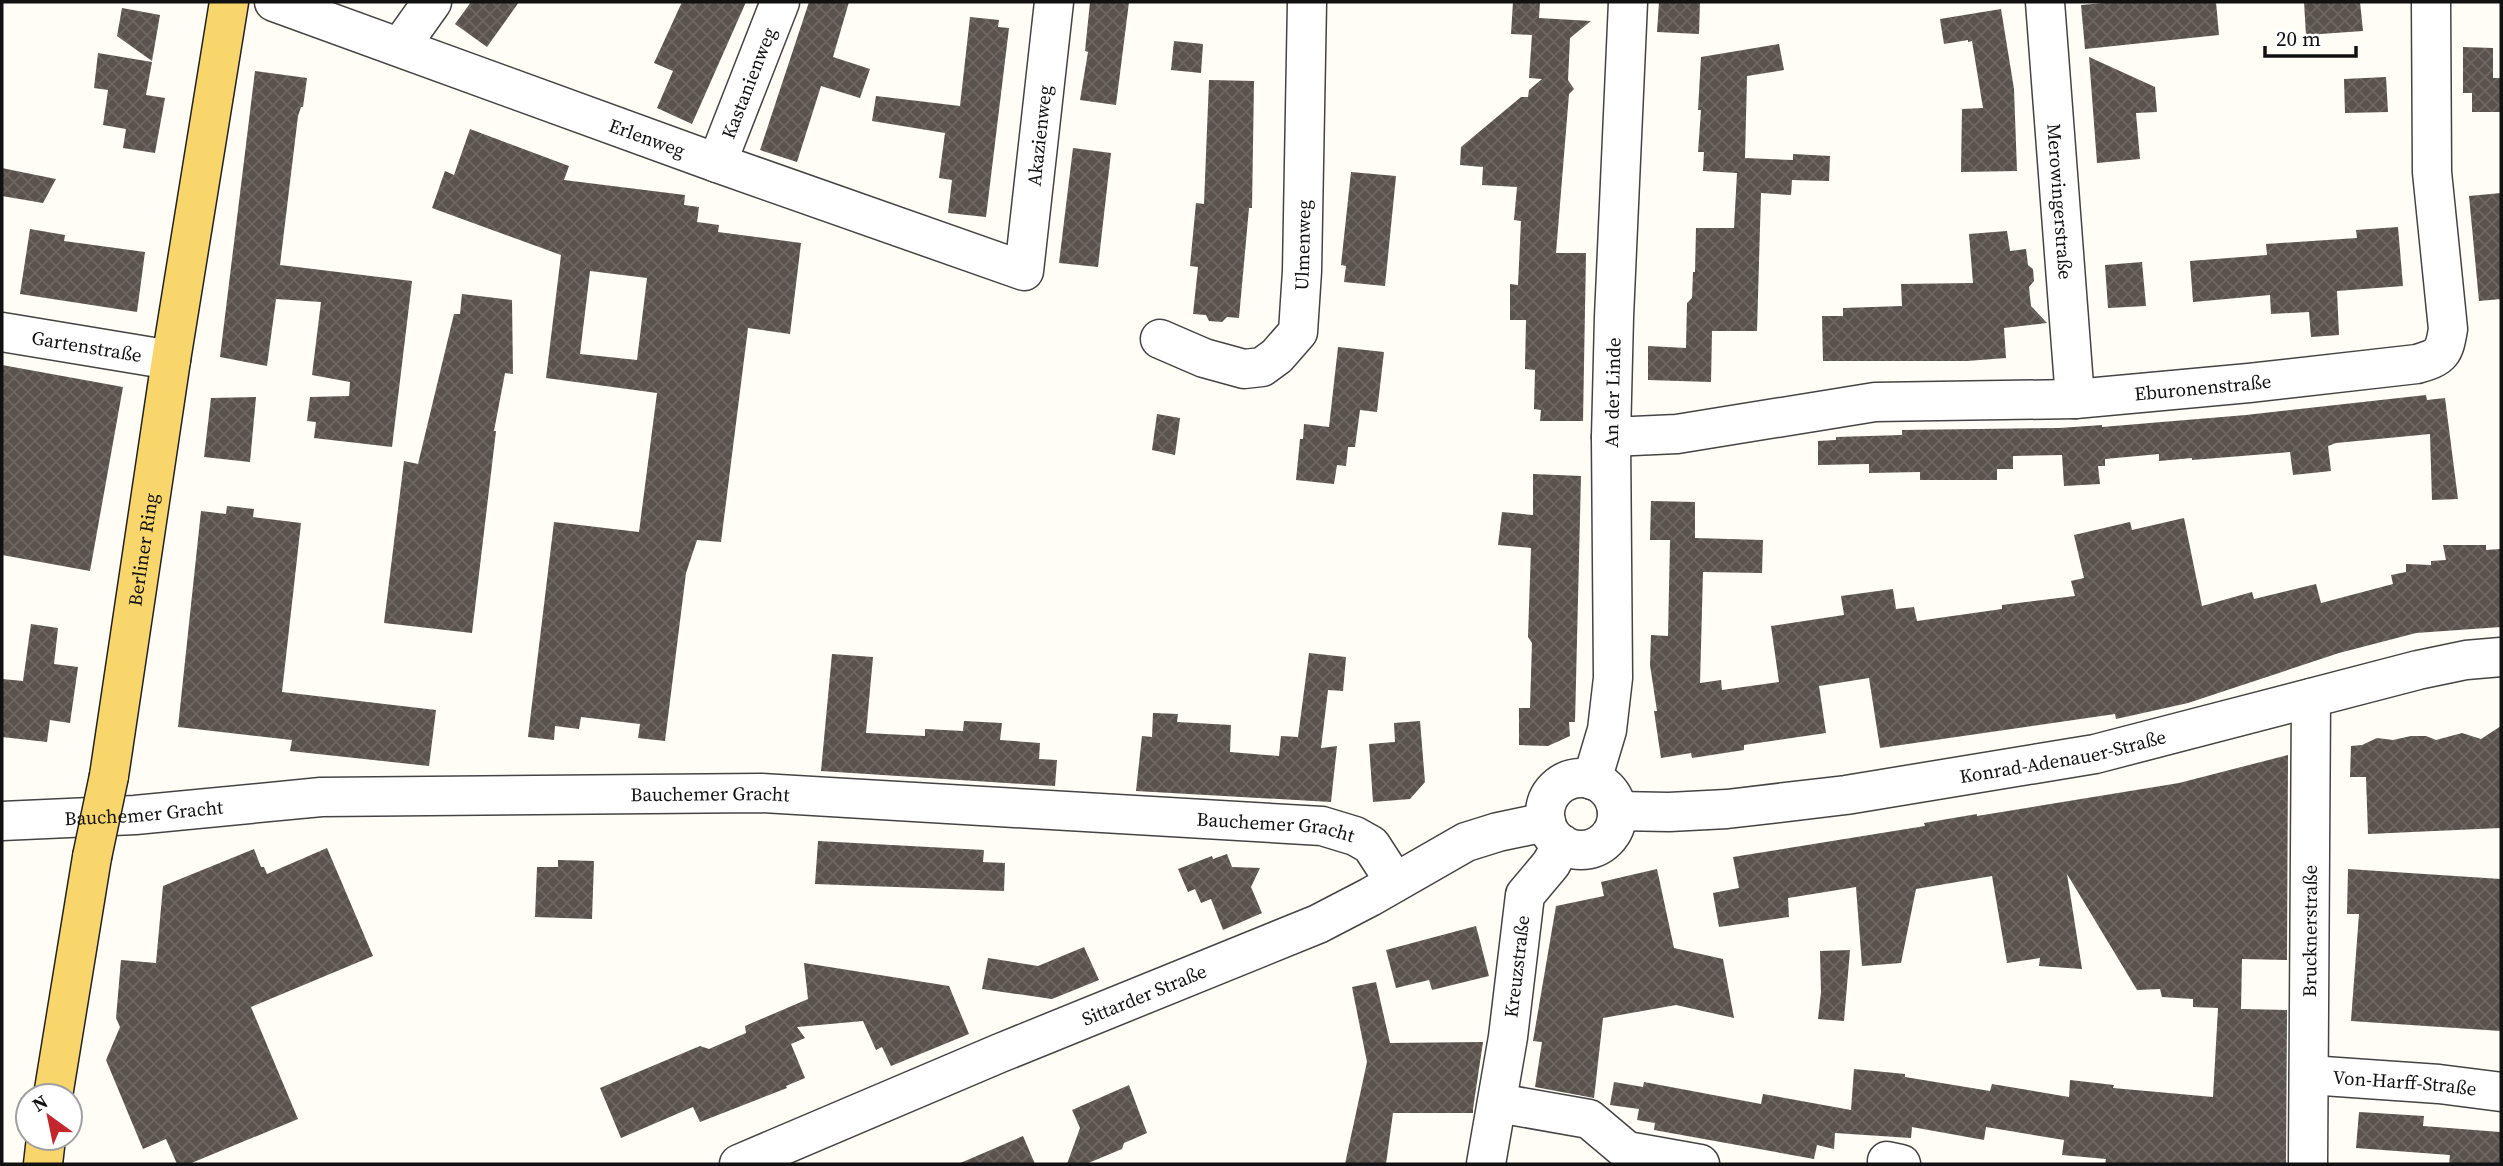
<svg xmlns="http://www.w3.org/2000/svg" width="2503" height="1166" font-family="'Source Serif 4',serif">
<style>
.building{fill:url(#building-cross-hatch);fill-rule:evenodd}
.lines{fill:none;stroke-linecap:round;stroke-linejoin:round}
.minor-casing{stroke:#444;stroke-width:41}
.major-casing{stroke:#222;stroke-width:41}
.minor{stroke:#fff;stroke-width:38}
.major{stroke:#f9d66b;stroke-width:38}
.major-bridge-casing{stroke:#222;stroke-width:41;stroke-linecap:butt}
.major-bridge{stroke:#f9d66b;stroke-width:38}
.labels{text-anchor:middle;stroke-width:7;stroke-linejoin:round;paint-order:stroke}
.street-label{font-size:19px;fill:#111;stroke:#fff}
</style>
<defs>
<pattern id="building-cross-hatch" width="8" height="8" patternUnits="userSpaceOnUse" patternTransform="scale(1.75)"><rect width="8" height="8" fill="#5a524d"/><path d="M0 0l8 8M0 8l8-8" fill="none" stroke="#6d6662"/></pattern>
</defs>
<rect width="100%" height="100%" fill="#fffdf5"/>
<path class="building" d="M471,2H519L487,47L455,24Z
M682,2H746L692,124L657,108L673,71L654,63Z
M809,2H849L833,57L870,69L860,98L821,86L797,162L760,150Z
M1090,2H1129L1116,105L1080,100L1088,52L1085,51Z
M1513,2H1540L1539,18L1591,21L1570,38L1568,80L1574,89L1569,94L1556,253H1586L1583,421H1540L1541,410L1534,409L1535,370L1525,369L1526,320H1510V284L1518,285L1521,221L1514,220L1517,187L1482,185L1483,167L1460,165L1461,147L1521,97H1528L1529,90L1542,79L1529,78L1532,35L1511,34Z
M1659,2H1700L1699,34L1657,32Z
M2115,2H2216L2219,35L2085,49L2081,5Z
M2304,2H2360L2363,31L2306,35Z
M122,8L160,15L152,61L117,36Z
M2001,9L2014,89L2017,171L1961,172L1962,109L1983,108L1972,41L1968,42V40L1944,44L1940,19Z
M970,17L999,20L998,27L1009,28L986,217L948,213L952,180L939,178L945,133L872,121L876,96L960,106Z
M1174,41L1203,44L1201,73L1171,70Z
M1779,44L1784,70L1747,76L1745,158L1793,160V154L1830,156L1829,181L1792,180L1791,195L1761,193L1757,331H1712L1711,382L1648,380V346L1686,348L1687,303L1692,298L1693,272H1695L1696,228H1734L1737,173L1703,171L1704,152H1698L1701,110H1698L1701,57Z
M2463,47L2493,48V78H2501V112H2472V93H2463Z
M98,53L152,62L146,95L165,98L155,153L123,148L126,129L103,125L108,90L94,88Z
M2089,57L2155,87L2157,112L2136,113L2140,159L2097,163Z
M255,71L307,78L303,107H301L298,116L280,265L412,281L392,447L314,438L316,422L307,421L310,397L349,396L350,382L312,375L321,302L276,299L267,366L220,357Z
M2386,77L2388,112L2345,113L2344,79Z
M1209,80L1254,81L1252,208H1249L1239,318L1227,317L1222,322L1209,321L1206,315L1193,314L1198,267L1190,266L1196,203L1204,204Z
M470,129L569,166L564,180L685,195L684,205L699,207L697,222L719,225L718,232L801,243L790,334L748,328L721,542L697,540L686,573L665,741L638,738L640,724L581,717L579,729L555,726L554,740L528,737L554,522L639,532L657,393L546,378L561,255L432,208L445,171L454,175ZM590,271L647,278L637,360L580,354Z
M1073,148L1111,153L1098,267L1059,263Z
M2,168L31,174L56,179L43,203L2,196Z
M1351,172L1396,176L1385,286L1344,282L1346,266L1341,265Z
M2501,193V299L2479,301L2469,196Z
M2398,227L2403,286L2337,291L2339,335L2311,337L2309,312L2271,314L2270,295L2193,302L2190,261L2267,255L2266,244L2357,238L2356,230Z
M30,229L65,235L64,241L145,252L137,312L20,294Z
M2007,231L2010,251L2026,249L2028,265L2033,269L2034,281L2029,287L2031,306L2047,323L2004,328L2006,358L1967,361H1823L1822,316H1843V308L1902,306L1901,284L1973,283L1969,234Z
M2142,262L2146,306L2108,308L2105,265Z
M462,294L512,300L513,374L505,373L494,431H496L472,633L384,623L404,461L418,464L454,314H460Z
M1338,347L1384,352L1377,412L1360,410L1355,447H1348L1346,466L1337,465L1334,484L1296,480L1300,439H1303L1304,424L1329,427Z
M2,365L123,387L90,571L2,555Z
M2426,395L2427,400L2445,398L2458,499L2432,500L2430,434L2336,443L2328,446L2331,471L2293,475L2290,452L2192,460V458L2159,461V454L2105,459V466H2098L2100,484L2064,486L2062,455L2013,456V469H1997V480H1920V472L1869,473V464L1818,465V441L1836,440V437L1902,435V430L2059,428L2102,425V427L2246,415Z
M256,397L250,462L204,457L211,398Z
M1157,414L1180,418L1175,455L1152,450Z
M1533,474L1581,476L1575,722H1569L1570,736L1548,746L1519,745V708H1530L1532,643L1528,637L1531,548L1498,545L1502,512L1533,515Z
M1651,501L1695,502V538L1763,540L1762,573L1703,572L1700,683L1721,680L1722,690L1779,682L1771,626L1844,615L1841,596L1893,589L1896,609L1914,607L1917,621L2002,609V605L2075,596L2071,581L2084,578L2074,535L2130,522L2132,530L2184,518L2202,606L2252,592L2254,599L2316,584L2321,603L2393,584L2391,575L2406,572V564L2431,565V561L2446,560L2443,545H2486V550L2501,549V627L2416,633L2339,653L2188,703L2116,719L2115,714L1880,748L1869,678L1819,686L1826,733L1744,745V750L1692,758L1691,753L1661,758L1654,711H1657L1650,665L1651,635L1668,636L1670,540H1650Z
M227,506L254,509L253,517L301,523L282,692L436,710L429,766L290,751L292,740L178,727L201,511L226,514Z
M31,624L58,628L54,664L78,667L70,723L50,720L47,742L2,737V679L23,681Z
M1309,653L1346,657L1343,691L1328,690L1321,748L1337,746L1331,802L1136,791L1142,736L1152,737L1153,713L1178,714L1177,722L1231,725L1230,752L1279,756L1281,736L1298,737Z
M832,654L873,657L866,733L925,736V729L963,731L964,721L1002,723L1000,740L1040,743L1039,759L1057,760L1055,786L821,771Z
M1420,721L1425,782L1410,799L1373,802L1369,744L1395,742L1394,723Z
M2501,726V828L2368,834L2366,777H2350L2351,746L2362,745L2377,738L2393,740L2411,736H2426L2436,740L2462,733L2481,739Z
M2288,755L2287,960L2242,959L2241,1009L2287,1010L2286,1164H2105L2106,1159L2062,1155L2064,1140L1986,1127L1984,1140L1912,1127L1911,1138L1835,1133L1834,1149L1817,1145L1814,1159L1654,1130L1655,1123L1637,1120L1639,1109L1610,1105L1614,1082L1643,1087L1644,1082L1761,1104L1763,1094L1851,1110L1854,1069L1905,1074V1077L1990,1091L1992,1084L2069,1097L2070,1080L2114,1085L2113,1088L2213,1097L2218,1008L2193,1007V999L2162,997L2160,989L2137,990L2067,874L2082,969L2039,966L2040,958L2007,963L1992,876L1916,889L1901,963L1862,966L1856,887L1788,898L1789,917L1719,927L1713,893L1739,888L1733,857L1925,826L1924,823L1977,814V816L2179,783Z
M818,841L984,850L983,862L1005,863L1004,891L815,884Z
M327,848L373,956L251,1007L298,1119L189,1164H177L166,1139L143,1149L106,1060L120,1027L116,1018L121,960L156,963L163,886L254,849L261,867H264L267,874Z
M1227,854L1232,867L1260,868L1251,887L1262,913L1223,930L1211,899L1201,903L1195,889L1188,892L1178,869L1212,856L1213,859Z
M558,860L594,861L592,919L535,917L537,867H558Z
M1657,869L1674,948L1723,959L1734,1018L1676,1005L1603,1018L1594,1098L1535,1087L1542,1042L1533,1041L1556,906L1604,896L1601,882Z
M2348,869L2501,879V1031L2351,1021L2359,914H2347Z
M1476,926L1489,976L1432,990L1429,980L1396,988L1386,950Z
M1084,947L1099,980L1052,999L982,989L988,958L1038,966Z
M1850,950L1844,1021L1818,1019L1821,992L1820,951Z
M804,963L949,986L969,1034L891,1066L882,1047L876,1050L863,1021L797,1027L805,1038L791,1044L805,1078L786,1086L787,1088L700,1122L693,1107L621,1138L600,1088L700,1046L709,1049L746,1033L745,1026L808,999Z
M1376,982L1390,1043L1483,1042L1473,1109V1113H1393L1386,1164H1345L1367,1062L1352,987Z
M1129,1085L1147,1133L1124,1143L1122,1149L1086,1164H1067L1080,1128L1072,1110Z
M2359,1112L2424,1116L2423,1126L2500,1132L2501,1164H2449L2450,1155L2356,1148Z
M1023,1136L1035,1164H958Z"/>
<g class="lines">
<g class="minor-casing">
<g id="minor">
<path id="s1" d="M274,2L717,163L1024,271L1054,2"/>
<path id="s2" d="M2045,2L2075,399"/>
<path d="M400,47L432,2"/>
<path id="s3" d="M717,163L780,2"/>
<path id="s4" d="M2,332L171,360"/>
<path id="s5" d="M1160,339L1204,358L1244,369L1262,367L1277,356L1298,332L1302,271L1307,2"/>
<path id="s6" d="M1611,437L1677,434L1875,402L2075,399L2249,383L2417,364C2442,357 2444,353 2448,329L2432,172L2431,2"/>
<circle cx="1581" cy="814" r="36"/>
<path id="s7" d="M1592,780L1607,730L1613,678L1611,437L1614,317L1628,2"/>
<path id="s8" d="M1617,811L1669,812L1727,809L1846,795L2095,754L2418,670L2466,660L2501,657"/>
<path id="s9" d="M2,821L135,815L321,797L761,793L1322,826L1355,836L1371,845L1395,882"/>
<path id="s10" d="M2309,1075L2439,1084L2501,1092"/>
<path d="M1498,1103L1589,1119L1627,1151L1700,1164"/>
<path d="M1887,1161L1901,1164"/>
<path id="s11" d="M739,1164L1000,1053L1318,924L1370,897L1466,842L1498,832L1546,822"/>
<path id="s12" d="M1486,1164L1508,1037L1525,895L1551,864L1562,844"/>
<path id="s13" d="M2308,1164L2311,698"/>
</g>
</g>
<g class="major-casing">
<g id="major">
<path id="s14" d="M109,776L171,360L229,2"/>
<path d="M53,1096L92,857"/>
<path d="M43,1164L46,1138"/>
</g>
</g>
<use href="#minor" class="minor"/>
<use href="#major" class="major"/>
<g class="major-bridge-casing">
<path id="major-bridge" d="M92,857L109,776"/>
</g>
<use href="#major-bridge" class="major-bridge"/>
</g>
<g class="labels">
<g class="street-label">
<text dy="7" stroke="none"><textPath href="#s3" startOffset="86">Kastanienweg</textPath></text>
<text dy="7" stroke="none"><textPath href="#s1" startOffset="933">Akazienweg</textPath></text>
<text dy="7" stroke="none"><textPath href="#s1" startOffset="397">Erlenweg</textPath></text>
<text dy="7" stroke="none"><textPath href="#s2" startOffset="200">Merowingerstraße</textPath></text>
<text dy="7" stroke="none"><textPath href="#s5" startOffset="245">Ulmenweg</textPath></text>
<text dy="7" stroke="none"><textPath href="#s4" startOffset="86">Gartenstraße</textPath></text>
<text dy="7" stroke="none"><textPath href="#s6" startOffset="595">Eburonenstraße</textPath></text>
<text dy="7" stroke="none"><textPath href="#s7" startOffset="390">An der Linde</textPath></text>
<text dy="7" stroke="none"><textPath href="#s14" startOffset="229">Berliner Ring</textPath></text>
<text dy="7" stroke="none"><textPath href="#s8" startOffset="450">Konrad-Adenauer-Straße</textPath></text>
<text dy="7" stroke="none"><textPath href="#s9" startOffset="709">Bauchemer Gracht</textPath></text>
<text dy="7" stroke="none"><textPath href="#s9" startOffset="142">Bauchemer Gracht</textPath></text>
<text dy="7" stroke="none"><textPath href="#s9" startOffset="1276">Bauchemer Gracht</textPath></text>
<text dy="7" stroke="none"><textPath href="#s13" startOffset="233">Brucknerstraße</textPath></text>
<text dy="7" stroke="none"><textPath href="#s12" startOffset="200">Kreuzstraße</textPath></text>
<text dy="7" stroke="none"><textPath href="#s11" startOffset="439">Sittarder Straße</textPath></text>
<text dy="7" stroke="none"><textPath href="#s10" startOffset="96">Von-Harff-Straße</textPath></text>
</g>
</g>
<rect width="2503" height="1166" fill="none" stroke="#111111" stroke-width="7"/>
<g transform="translate(49 1117) rotate(327)"><circle r="33" fill="#ffffff" stroke="#a0a0a0" stroke-width="2"/>
<path d="M0-5L12 26L0 18L-12 26Z" fill="#c4262e"/>
<text y="-10" font-size="19" font-weight="bold" text-anchor="middle" fill="#111111">N</text>
</g>
<path d="M2265 46v10h91v-10" fill="none" stroke="#111111" stroke-width="3.5"/>
<text x="2276" y="46" font-size="21" fill="#111111" stroke="#ffffff" stroke-width="5" paint-order="stroke">20 m</text>
</svg>
